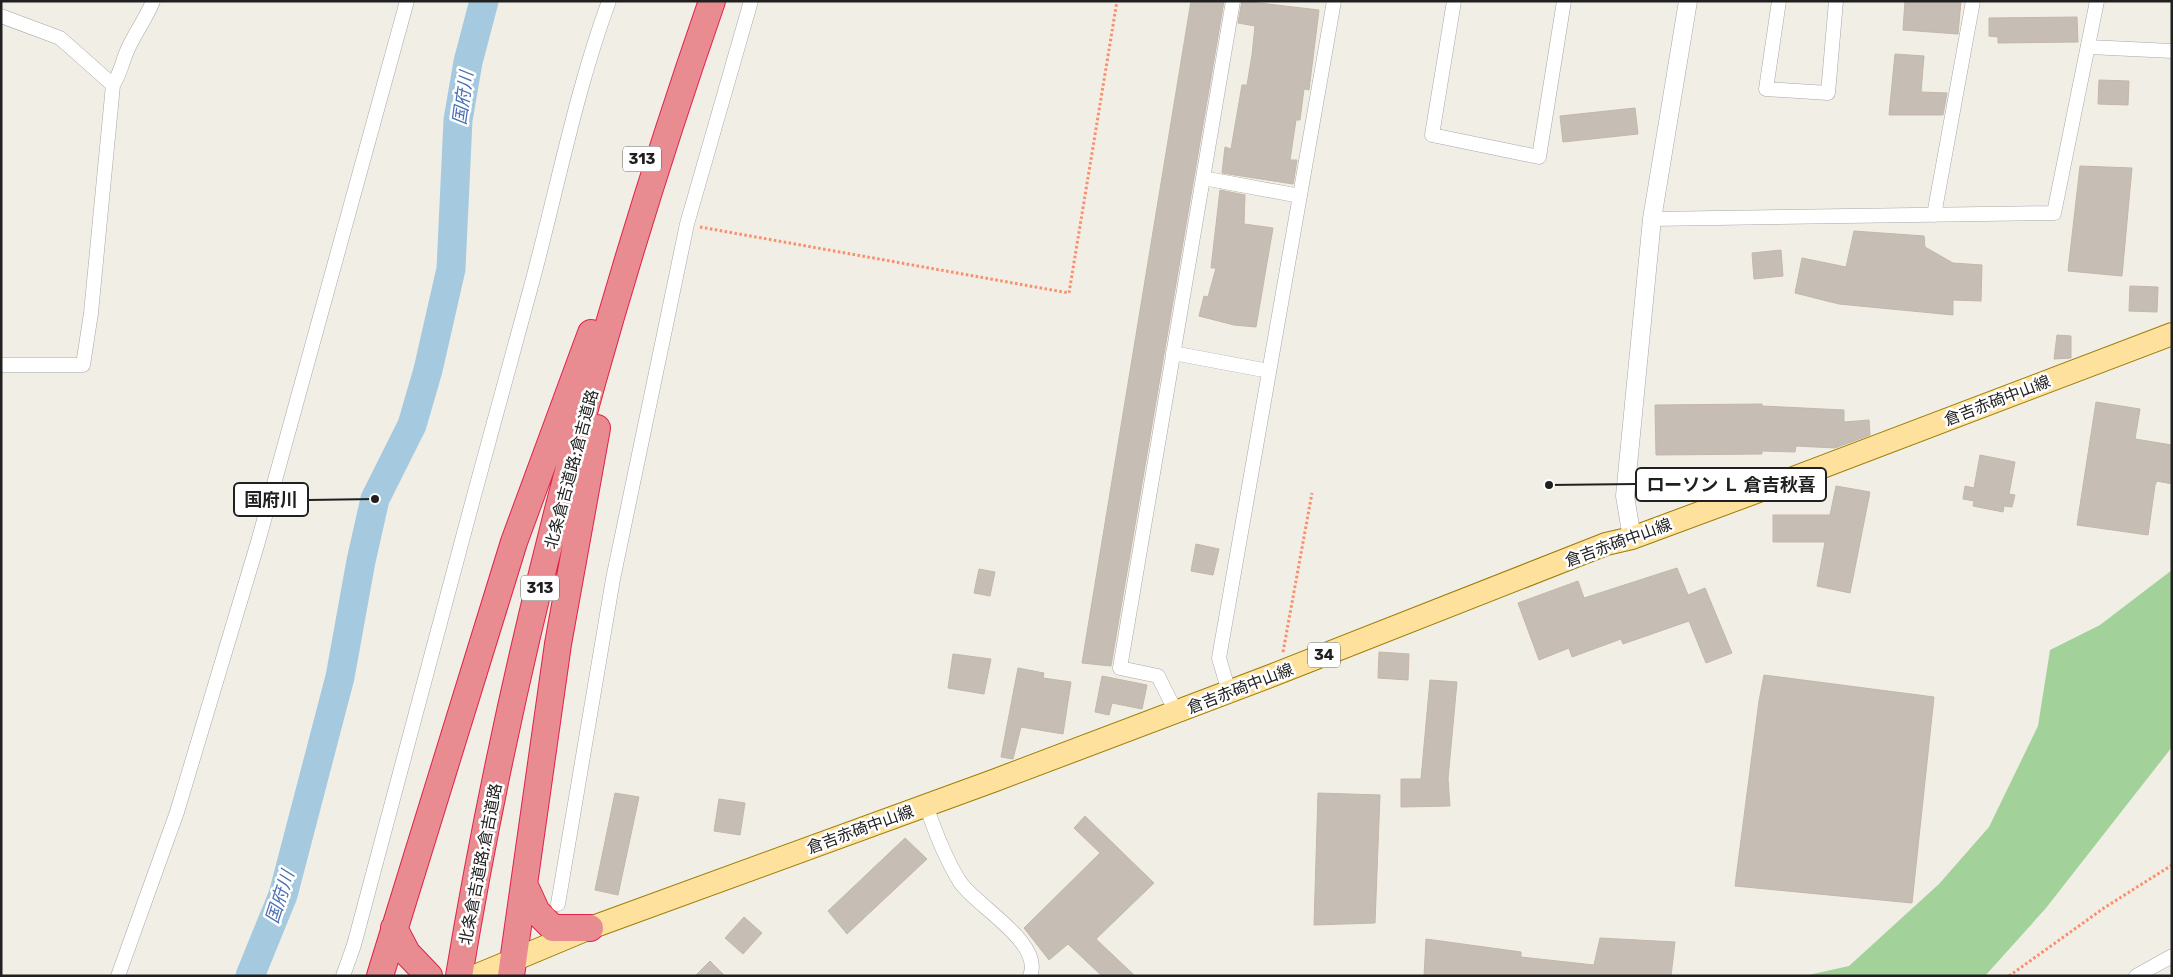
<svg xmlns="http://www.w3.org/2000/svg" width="2173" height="977" font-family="Rubik,'Noto Sans JP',sans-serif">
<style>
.forest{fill:#a2d19a}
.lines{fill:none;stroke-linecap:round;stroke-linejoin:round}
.river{stroke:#a5cadf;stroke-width:29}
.building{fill:#c6beb5;stroke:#c3b7a8}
.minor-casing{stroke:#a7a7a7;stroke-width:15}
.tertiary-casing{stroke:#a7a7a7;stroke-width:19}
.primary-casing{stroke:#9b7d00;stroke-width:24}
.motorway-casing{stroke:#e02249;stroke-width:28}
.path{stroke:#fd8d6a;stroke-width:3;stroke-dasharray:2.5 2.5;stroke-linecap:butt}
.minor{stroke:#fff;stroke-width:14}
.tertiary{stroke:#fff;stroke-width:18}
.primary{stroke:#fee19d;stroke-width:22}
.motorway{stroke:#e98c91;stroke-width:26}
.labels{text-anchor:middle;stroke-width:5;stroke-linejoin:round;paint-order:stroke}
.shield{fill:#fff;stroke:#636363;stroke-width:1}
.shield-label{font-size:15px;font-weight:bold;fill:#202020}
.street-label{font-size:16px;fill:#202020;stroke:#fff}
.water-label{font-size:18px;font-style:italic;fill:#4970b3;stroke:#fff}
.leader{fill:none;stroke:#202020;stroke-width:2}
.callout-dot{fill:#202020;stroke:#fff;stroke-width:2}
.callout{fill:#fff;stroke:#202020;stroke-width:2}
.callout-label{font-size:18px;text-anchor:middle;font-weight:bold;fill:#202020}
</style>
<rect width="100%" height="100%" fill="#f1eee6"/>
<path class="forest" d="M2172,570V747L2046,908L1985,976H1804L1849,966L1939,884L1989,827L2038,726L2050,650L2100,625Z"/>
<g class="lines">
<path class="river" d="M250,976L283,895L340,677L361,561L375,499L412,425L428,370L451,269L458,120L468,62L484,1"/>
</g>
<path class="building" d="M1191,1H1224L1111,666L1082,663Z
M1242,1L1319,10L1309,90L1304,89L1300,120H1296L1290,160H1297L1293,184L1222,173L1225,147L1231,149L1242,85H1247L1252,55L1255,26L1238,23Z
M1905,1H1961L1958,34L1903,30Z
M2077,17L2078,42L1998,43V37L1989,36V18Z
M1895,54L1924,56L1921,92L1947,93L1943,115H1889Z
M2099,80L2129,81L2128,105L2098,104Z
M1635,108L1638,134L1563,142L1560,116Z
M2080,166L2132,168L2122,276L2068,271Z
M1220,190L1245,195L1244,224L1273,228L1256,327L1234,325L1199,316L1204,296L1208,297L1216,268H1211Z
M1854,231L1924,236L1925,247L1953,263L1982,265L1981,301L1953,300V315L1839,304L1795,293L1802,258L1846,267Z
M1781,250L1783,276L1754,279L1752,253Z
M2130,286L2158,287L2157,312L2129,311Z
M2057,335L2071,336V358L2054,359Z
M2096,402L2140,409L2135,439L2172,445V484L2157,481L2155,485L2148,535L2077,525Z
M1762,404V406L1844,410V422L1869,420L1870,435L1835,448L1796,446L1795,452L1762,451V454L1656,455L1655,405Z
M1980,455L2015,462L2009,494L2015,495L2012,507L2004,506L2003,512L1973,506L1974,501L1963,499L1965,486L1974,488Z
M1836,486L1870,492L1850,593L1817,586L1825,542H1773V515H1830Z
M1196,544L1219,549L1213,575L1191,571Z
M1677,568L1688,595L1705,588L1732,653L1706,663L1689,621L1623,644L1621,639L1572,657L1569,648L1539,660L1518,603L1578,581L1584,598Z
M979,569L995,572L990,596L974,593Z
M1379,652L1409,654L1408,680L1378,678Z
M953,654L991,659L984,694L948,688Z
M1018,668L1044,673L1043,678L1071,682L1063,734L1021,727L1013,759L1001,757Z
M1764,675L1934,697L1912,903L1735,886L1759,701Z
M1102,676L1147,685L1142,709L1112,703L1109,715L1095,712Z
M1430,680L1457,682L1448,779L1450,806L1401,807V779H1421Z
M615,793L639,797L618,895L595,890Z
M1318,793L1380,795L1375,923L1314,925Z
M719,799L745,803L740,835L714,831Z
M1085,816L1154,883L1096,939L1135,976H1102L1068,944L1049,960L1024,928L1100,853L1074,828Z
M905,838L927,859L847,934L828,911Z
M744,917L762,933L743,954L725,938Z
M1600,938L1675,942L1671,976H1424L1426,939L1521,952V957L1594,965Z
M710,961L725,976H695Z"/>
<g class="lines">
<g class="minor-casing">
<path id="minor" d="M1454,1L1432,135L1539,157L1564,1
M1779,1L1766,89L1828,93L1836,1
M1,16L60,38L113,85
M2089,47L2172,51
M1203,178L1300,196
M1934,215L1973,1
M1652,219L2054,213L2097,1
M1173,353L1269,371
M1,365H83L91,313L113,85C120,74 122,63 127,51C134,34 146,19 153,1
M1229,692L1219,658L1334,1
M1176,712L1158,676L1120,668L1233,1
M926,805C935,832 945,858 960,882C976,906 1044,943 1030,976
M558,904L613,579L687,224L751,1
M118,976L177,812L258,542L407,1
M343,976L354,945C412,727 470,508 530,290C556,195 575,93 609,1
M2136,976L2172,956"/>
</g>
<g class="tertiary-casing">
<path id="tertiary" d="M1632,538L1625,496L1652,219L1688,1"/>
</g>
<g class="primary-casing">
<path id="primary" d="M475,976L590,928L993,781L1273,675L1606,544L1632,538L1775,485L2172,334"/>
</g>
<g class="motorway-casing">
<path id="motorway" d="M525,886L537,912L553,928H590
M394,928L407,953L429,976
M380,976L514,542L591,333
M459,976C514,645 602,318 712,1
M511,976L558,644L597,428"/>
</g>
<path class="path" d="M700,227L1069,293L1117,1
M1283,652L1312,493
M2009,976L2104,908L2172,865"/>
<use href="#minor" class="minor"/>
<use href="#tertiary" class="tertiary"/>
<use href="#primary" class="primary"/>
<use href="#motorway" class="motorway"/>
</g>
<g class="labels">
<g class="shield">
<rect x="623" y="146.5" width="38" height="25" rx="4"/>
<rect x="521" y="575.5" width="38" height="25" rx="4"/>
<rect x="1308" y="642.5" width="32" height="25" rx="4"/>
</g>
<g class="shield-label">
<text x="642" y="164">313</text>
<text x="540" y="593">313</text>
<text x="1324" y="660">34</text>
</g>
<g class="street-label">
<text transform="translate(1997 400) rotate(-21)" y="6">倉吉赤碕中山線</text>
<text transform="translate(571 469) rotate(-75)" y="6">北条倉吉道路;倉吉道路</text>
<text transform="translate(1618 542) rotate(-20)" y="6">倉吉赤碕中山線</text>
<text transform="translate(1240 688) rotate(-21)" y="6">倉吉赤碕中山線</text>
<text transform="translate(860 829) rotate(-20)" y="6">倉吉赤碕中山線</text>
<text transform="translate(480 864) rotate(-79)" y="6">北条倉吉道路;倉吉道路</text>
</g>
<g class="water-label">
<text transform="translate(463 98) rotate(-82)" y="6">国府川</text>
<text transform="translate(280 897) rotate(-72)" y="6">国府川</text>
</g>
</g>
<path class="leader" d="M1549 485L1636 484M375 499L308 500"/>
<g class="callout-dot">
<circle cx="1549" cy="485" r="5"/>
<circle cx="375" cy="499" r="5"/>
</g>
<g class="callout">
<rect x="1636" y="468" width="190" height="33" rx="5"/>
<rect x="234" y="483" width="74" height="33" rx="5"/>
</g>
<g class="callout-label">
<text x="1731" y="491">ローソン Ｌ 倉吉秋喜</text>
<text x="271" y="506">国府川</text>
</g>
<rect width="2173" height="977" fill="none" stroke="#202020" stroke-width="5"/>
</svg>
